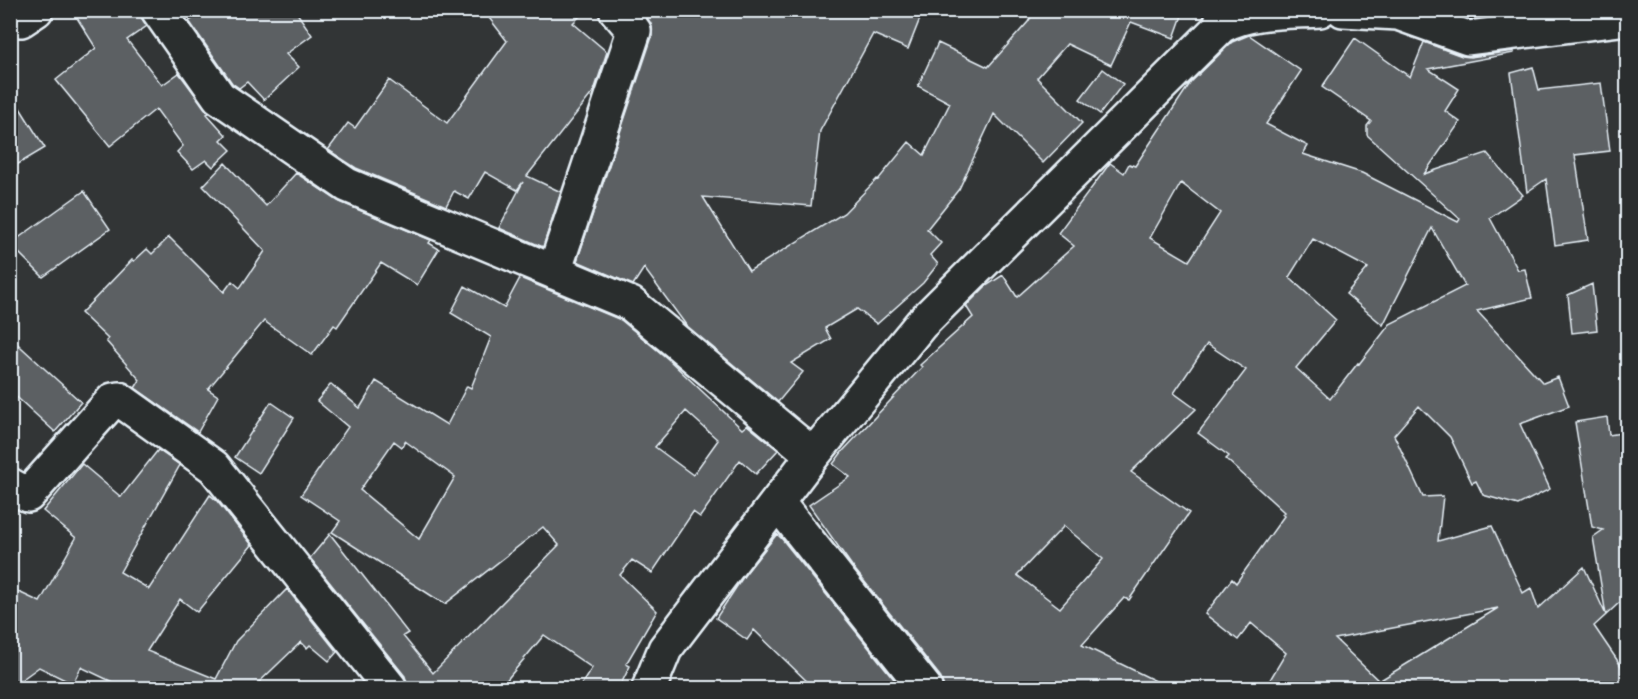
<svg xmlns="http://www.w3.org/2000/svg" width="1638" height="699" font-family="Mali,sans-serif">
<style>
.building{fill:#5c6063;stroke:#e8f1f8;stroke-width:1.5;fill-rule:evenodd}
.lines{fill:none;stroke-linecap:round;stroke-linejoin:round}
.street-casing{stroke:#e8f1f8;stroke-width:38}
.street{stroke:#2a2d2e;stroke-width:33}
</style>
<rect width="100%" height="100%" fill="#323536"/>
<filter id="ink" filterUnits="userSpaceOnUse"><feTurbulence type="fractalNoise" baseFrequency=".0167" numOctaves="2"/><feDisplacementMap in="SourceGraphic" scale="12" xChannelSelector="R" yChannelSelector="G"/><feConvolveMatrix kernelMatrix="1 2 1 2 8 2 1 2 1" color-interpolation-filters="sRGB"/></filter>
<g filter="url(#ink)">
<path class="building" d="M72,10H136L147,26L127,40L162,85L179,73L209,113L207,114L226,135L221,140L231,150L213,167L206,160L193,169L177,152L183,146L156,109L110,146L56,80L96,48Z
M206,10H295L312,35L286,54L299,67L264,100L247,82L239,88L232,83L189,21Z
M483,10H586L573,23L607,52L594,91L527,176L561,192L543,247L499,228L523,182L517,190L485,172L469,199L454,191L446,206L356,168L328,150L348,123L355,128L389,80L447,123L507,41Z
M641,10H909L921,16L908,49L873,34L820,131L811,206L703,197L749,271L844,213L877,179L878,180L909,142L924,155L950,103L918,86L938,43L988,67L1028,22L1035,10H1184L1174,38L1131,22L1111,65L1067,44L1037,78L1082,123L1043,163L994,114L959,189L927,229L941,243L930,255L938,264L923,283L877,324L857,309L825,328L831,339L791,363L803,372L778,402L686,325L644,268L633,285L577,261L652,37V27L648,19Z
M1447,10H1507L1508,14L1470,19Z
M1249,35L1301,71L1266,124L1308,146L1303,154L1362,173L1458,222L1460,219L1367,135V126L1371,121L1322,87L1355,38L1410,77L1424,42L1462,56L1470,57L1514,51V53L1428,69L1459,89L1445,111L1460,122L1424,174L1487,153L1523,195L1490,218L1518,270L1525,269L1532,298L1477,311L1543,383L1558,377L1569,406L1520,424L1550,489L1518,505L1483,495L1476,481L1472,483L1450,437L1419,406L1394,435L1423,497L1443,496L1438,541L1492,526L1523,593L1531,588L1538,609L1584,567L1606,615L1594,626L1628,676V688H1265L1286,653L1251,623L1238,640L1205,614L1232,579L1236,583L1284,516L1282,514L1284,512L1226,459L1229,456L1198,433L1246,370L1207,344L1174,393L1196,409L1131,472L1189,513L1129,600L1124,598L1082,645L1170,688H943V685L940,676L852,566L809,505L850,477L833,464L842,452L922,367L920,365L973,317L966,306L986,286L1003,275L1017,297L1074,246L1058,233L1110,163L1124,173L1129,164L1135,166L1191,82L1232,42ZM1181,183L1220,213L1189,261L1150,238ZM1432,228L1465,286L1390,324L1359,364L1358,363L1330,399L1296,368L1336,320L1289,277L1313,239L1368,268L1346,294L1383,325ZM1064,526L1103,559L1060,608L1017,575ZM1498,608L1379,681L1335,639Z
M1533,67L1539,90L1601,83L1610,151L1575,155L1588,240L1555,245L1546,179L1527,192L1511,73Z
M1103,69L1123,84L1100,114L1080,99Z
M10,92L45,148L10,169Z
M225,163L266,206L296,173L340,202L431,240L429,243L439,249L417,285L381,263L337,327L334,325L312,355L264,321L208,389L218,396L198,432L135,388L140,380L106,341L108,339L81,313L132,260L134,261L147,249L152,254L169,237L224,292L232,281L240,288L265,251L203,186Z
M84,191L110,229L43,277L10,244Z
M520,278L621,320L668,359L742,429L747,425L778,450L756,474L740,460L700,517L693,512L652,573L632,560L620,575L657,611L626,664L630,666L619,688H579L592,668L544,635L500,688H408L405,676L310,558L330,534L408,633L403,636L433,673L559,545L543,527L445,604L435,598L332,532L340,521L301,495L348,427L317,401L331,384L360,408L376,381L447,425L467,386L471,388L491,337L451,313L465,286L504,308ZM686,411L718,440L693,475L655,447ZM394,441L402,447L405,441L455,477L419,539L360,490Z
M1592,284L1597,330L1572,333L1568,295Z
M10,337L81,402L55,432L10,391Z
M271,402L294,418L259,473L235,457Z
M1607,417L1609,435L1628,432V602L1619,603L1606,615L1593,537L1603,530L1592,527L1575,422Z
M158,450L180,465L120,572L149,589L210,495L217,501L252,545L197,612L180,599L147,651L216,679L236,641L287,589L337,652L329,661L310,645L307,648L301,642L253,688H125L81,667L73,684L39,667L10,688V588L40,602L76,538L43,511L82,464L121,497Z
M777,534L782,539L901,688H814L754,630L747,640L716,618L745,574Z"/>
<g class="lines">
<g class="street-casing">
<path id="street" d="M158,10L219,97L347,185L631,304L813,455
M1343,10L1398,13L1468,38L1628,18
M21,20L36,10
M1221,26C1250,10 1287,12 1320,10
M554,272L634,31L616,10
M10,485L28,495L113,400L119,399L214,467L390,688
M777,502L925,688
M649,688L665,649L813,455L921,324L1221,26L1223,10"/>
</g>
<use href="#street" class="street"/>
</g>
</g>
<rect width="1638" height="699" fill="none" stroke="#2a2d2e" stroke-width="36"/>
<rect x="18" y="18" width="1602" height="663" fill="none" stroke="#e8f1f8" stroke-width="2" filter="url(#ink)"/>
</svg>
